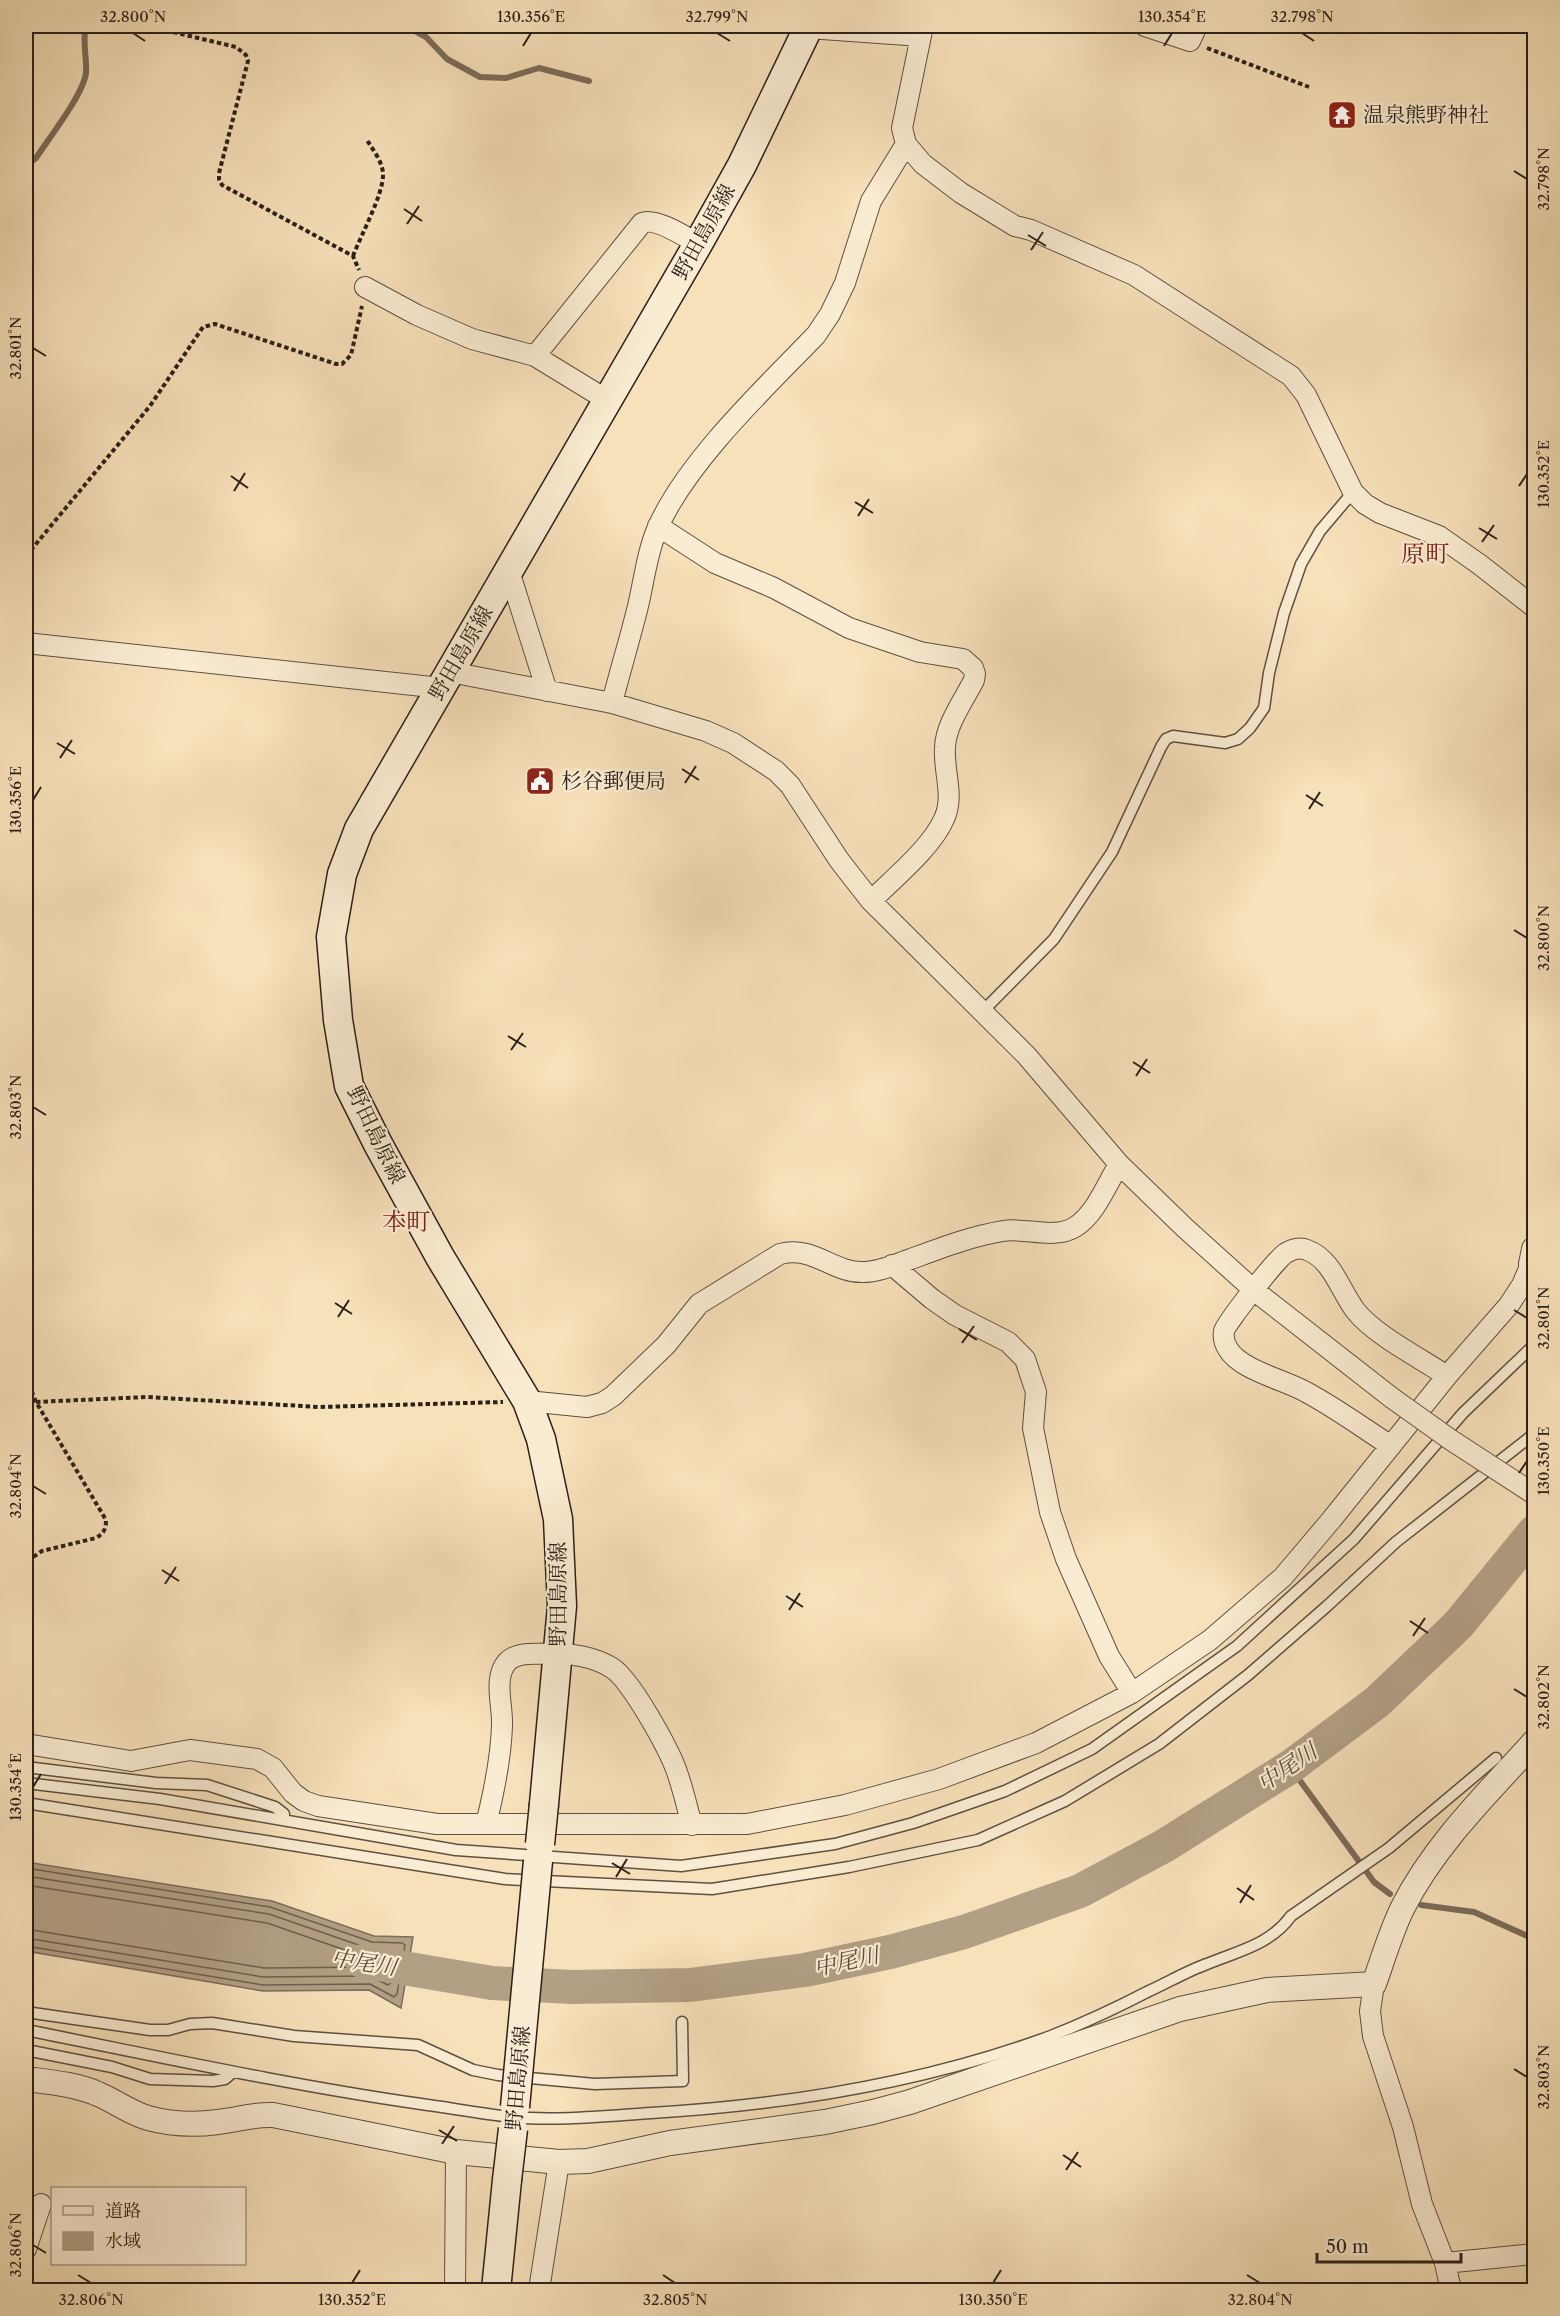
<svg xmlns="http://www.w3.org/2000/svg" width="1560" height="2316" font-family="'Libre Caslon Text','Noto Serif JP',serif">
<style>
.water{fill:#b29f84;stroke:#7c6c5a;stroke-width:1.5}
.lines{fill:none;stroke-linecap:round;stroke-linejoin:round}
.shore{stroke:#6e604f;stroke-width:1.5}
.stream{stroke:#7c6c5a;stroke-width:6}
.river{stroke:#b29f84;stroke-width:34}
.service-casing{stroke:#5e5042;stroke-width:13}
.minor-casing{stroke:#5e5042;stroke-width:22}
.tertiary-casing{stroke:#5e5042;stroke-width:26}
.secondary-casing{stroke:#2b201a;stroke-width:31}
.path{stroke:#2b201a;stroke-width:4;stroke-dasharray:4.5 3;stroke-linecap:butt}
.service{stroke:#faecd2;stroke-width:10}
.minor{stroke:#faecd2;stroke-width:20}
.tertiary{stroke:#faecd2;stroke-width:24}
.secondary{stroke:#faecd2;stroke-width:28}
.minor-bridge-casing{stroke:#5e5042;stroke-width:22;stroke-linecap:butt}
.secondary-bridge-casing{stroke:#2b201a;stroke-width:31;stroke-linecap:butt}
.minor-bridge{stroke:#faecd2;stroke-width:20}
.secondary-bridge{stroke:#faecd2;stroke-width:28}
.ticks{fill:none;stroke:#2b201a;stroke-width:2}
.labels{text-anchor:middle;stroke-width:4.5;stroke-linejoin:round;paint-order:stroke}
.poi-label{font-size:21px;fill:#2b201a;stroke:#faecd2;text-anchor:start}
.street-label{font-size:21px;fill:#2b201a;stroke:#faecd2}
.water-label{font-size:22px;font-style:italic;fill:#5a4c3f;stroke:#faecd2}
.quarter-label{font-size:24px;fill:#7a1f14;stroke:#faecd2}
.neatline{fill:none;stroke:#2b201a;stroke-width:2}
.ticks-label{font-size:15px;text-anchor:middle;fill:#2b201a}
</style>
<rect width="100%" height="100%" fill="#f7e1ba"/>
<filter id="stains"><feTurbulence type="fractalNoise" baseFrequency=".00333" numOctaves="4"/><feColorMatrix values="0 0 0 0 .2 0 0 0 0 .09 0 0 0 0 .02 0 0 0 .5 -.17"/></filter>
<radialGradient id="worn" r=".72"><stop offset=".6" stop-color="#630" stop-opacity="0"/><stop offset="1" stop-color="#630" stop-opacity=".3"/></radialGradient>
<path class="water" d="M26,1862L272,1901L374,1936L413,1937L401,2008L369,1990L263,1991L26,1951Z"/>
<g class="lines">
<path class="shore" d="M26,1868L270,1907L372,1942L402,1943L405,1945L397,1994L394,1997L370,1984L263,1985L26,1946
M26,1876L269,1914L370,1949L394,1950L396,1953L391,1983L388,1985L370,1976L263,1977L26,1938
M26,1885L267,1923L368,1958L384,1959L386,1962L385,1969L382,1971L370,1967L264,1968L26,1929"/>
<path class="stream" d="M406,26L426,37L447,59L480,77L506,78L539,68L589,81
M26,166L36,158C49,138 83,95 86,73C87,57 82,41 86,26
M1290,1767L1374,1882L1390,1894
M1421,1905L1474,1912L1534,1939"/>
<path class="river" d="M362,1961L492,1983L572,1987L690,1985L805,1970L890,1952L964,1932L1080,1891L1164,1846L1290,1767L1377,1702L1458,1625L1534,1532"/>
<g class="service-casing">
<path id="service" d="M983,1011L1054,939L1112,852L1161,747L1166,739L1173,736L1225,743L1238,739L1250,728L1264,708L1269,673L1284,613L1301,564L1320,531L1353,492
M26,1767L156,1783L207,1785L275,1807L284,1814V1819
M26,1783L160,1799L456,1850L681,1866L835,1844L913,1823L1005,1791L1092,1749L1237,1646L1354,1539L1463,1413L1534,1345
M26,1803L505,1879L712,1889L849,1867L978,1840L1065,1801L1159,1744L1248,1675L1326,1607L1396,1542L1534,1434
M26,2012L150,2030H168L190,2024L212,2023L294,2036L418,2045L473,2070L498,2075L595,2084L683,2081L682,2022
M26,2030C157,2056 288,2085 421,2104C451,2108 482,2114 512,2117C558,2121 605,2116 651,2113C787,2105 923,2083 1051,2036C1084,2023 1116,2008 1147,1992C1167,1983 1187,1971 1207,1964C1238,1951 1270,1945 1291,1916L1389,1848L1496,1758
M26,2050L112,2067L150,2079L213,2081L225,2079L233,2072"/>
</g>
<g class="minor-casing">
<path id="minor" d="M923,26L902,128L906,144L923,164L961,193L1015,226L1031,230L1134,275L1291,376L1306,395L1353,492L1365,504L1380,513L1439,536L1479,564L1534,607
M1145,26L1190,41L1197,26
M808,28L921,36
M365,287L417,315L472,339L535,356L607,400
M535,356L642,223C655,217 686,237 698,244
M658,526L715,563L774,588L849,628L920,652L963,659L973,668L975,674L974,680C964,700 946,724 945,747C943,771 955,796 944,819C932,847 893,879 871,901
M509,571L547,691
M26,643L441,688
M450,672L612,703L706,731L733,743L776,771L790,785L839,860L871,901L1026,1055L1119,1164L1185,1228L1255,1291L1392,1398
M612,703C620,671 630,639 638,606C644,581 647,552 658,527C688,460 765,388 816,335L830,314L845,283L871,201L906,144
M892,1265L932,1299L955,1315L1008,1342L1025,1359L1036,1392L1033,1428L1050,1512L1066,1559L1109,1656L1132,1693
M527,1401L587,1407L602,1403L613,1396L666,1345L699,1304L780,1254C813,1245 833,1273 863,1272C879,1272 896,1264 911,1259C941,1248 972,1236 1003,1231C1025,1227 1054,1240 1075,1227C1095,1215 1107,1184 1119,1164
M1391,1446C1363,1428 1336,1408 1306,1392C1285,1380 1240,1370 1228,1349C1224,1343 1223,1337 1224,1331C1226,1323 1278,1257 1286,1253C1292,1249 1300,1247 1307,1250C1332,1259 1340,1290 1355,1310C1373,1334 1420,1358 1447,1376
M26,1744L131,1761L190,1750L257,1759L273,1768L293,1793L304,1801L318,1806L437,1824H747L845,1805L939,1779L1036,1743L1132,1693L1210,1640L1283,1577L1332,1519L1447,1376L1509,1305L1522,1285L1531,1264
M486,1824C494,1792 501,1758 502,1725C503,1706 493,1678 507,1662C517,1651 537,1654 551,1654C571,1653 595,1657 612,1668C631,1680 669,1749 677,1772C683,1789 687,1807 692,1825
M1374,1984L1370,2011L1373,2036L1403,2127L1422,2204L1445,2263L1451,2290
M26,2249L41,2204
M1445,2263L1534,2254
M455,2290L456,2152
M539,2290L559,2162"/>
</g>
<g class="tertiary-casing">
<path id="tertiary" d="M1531,1264L1534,1249
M26,2079C49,2082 76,2084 98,2094C115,2101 130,2113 148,2118C170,2124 196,2125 218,2122C238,2120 253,2114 273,2115L456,2152L559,2162L588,2161L670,2143L825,2122L873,2112L910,2102L1180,2009L1267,1990L1374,1984C1383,1959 1391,1931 1403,1907C1435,1844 1487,1794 1534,1742"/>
</g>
<g class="secondary-casing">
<path id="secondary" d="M544,1804L562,1606L558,1519L541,1439L527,1401L440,1257L378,1144L349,1086L338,1020L331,937L342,874L359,829L698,244L742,165L809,26
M496,2290L507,2180"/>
</g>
<path class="path" d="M173,32L236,47L246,55L248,61L219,173V179L222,185L353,256L359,270
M1207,48L1309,87
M353,256C361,235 383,195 383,175C383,162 373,150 367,140
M26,556L150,406L203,327L215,324L336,364H342L351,355L362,306
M26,1377L36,1402L106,1520C106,1529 104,1533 96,1538L42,1551L26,1562
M36,1402L147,1397L319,1407L503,1402"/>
<use href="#service" class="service"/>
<use href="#minor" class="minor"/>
<use href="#tertiary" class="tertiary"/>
<use href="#secondary" class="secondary"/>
<g class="minor-bridge-casing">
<path id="minor-bridge" d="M1392,1398L1451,1440L1534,1494"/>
</g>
<g class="secondary-bridge-casing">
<path id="secondary-bridge" d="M540,1844L544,1804
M515,2107L538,1861
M507,2180L513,2129"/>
</g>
<use href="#minor-bridge" class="minor-bridge"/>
<use href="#secondary-bridge" class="secondary-bridge"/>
</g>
<path class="ticks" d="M133,33L145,41M717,33L730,41M1302,33L1314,41M523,46L531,33M1164,46L1172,33M1514,171L1527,179M404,209L422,221M407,224L419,206M1028,235L1046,246M1031,250L1043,232M33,348L46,356M231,476L248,488M1519,486L1527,474M234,491L245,473M855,502L873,513M858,516L869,499M1479,528L1497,539M1482,542L1494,525M57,743L75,754M60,758L72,740M682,769L699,780M685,783L696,766M1306,795L1323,806M33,800L41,787M1309,809L1320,792M1514,930L1527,938M508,1036L526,1047M511,1050L523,1033M1133,1062L1150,1073M1136,1076L1147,1059M33,1107L46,1115M335,1303L352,1314M1514,1310L1527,1318M338,1317L349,1300M959,1329L977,1340M962,1343L974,1326M1519,1473L1527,1461M33,1486L46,1494M162,1570L179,1581M165,1584L176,1567M786,1596L803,1607M789,1610L800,1593M1410,1621L1428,1633M1413,1636L1425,1618M1514,1689L1527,1697M33,1787L41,1774M612,1863L630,1874M616,1877L627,1859M1237,1888L1254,1900M1240,1903L1251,1885M1514,2069L1527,2077M439,2130L457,2141M442,2144L454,2126M1063,2155L1081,2167M1066,2170L1078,2152M33,2245L46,2253M78,2275L91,2283M663,2275L675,2283M1247,2275L1260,2283M352,2283L360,2270M993,2283L1001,2270"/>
<defs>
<g id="temple-square" transform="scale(1.5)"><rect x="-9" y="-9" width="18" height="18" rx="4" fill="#8f2418" stroke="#faecd2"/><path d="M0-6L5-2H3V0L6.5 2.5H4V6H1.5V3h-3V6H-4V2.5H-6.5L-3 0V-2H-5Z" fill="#fff"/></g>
<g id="civic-square" transform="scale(1.5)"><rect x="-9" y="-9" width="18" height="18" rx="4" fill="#8f2418" stroke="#faecd2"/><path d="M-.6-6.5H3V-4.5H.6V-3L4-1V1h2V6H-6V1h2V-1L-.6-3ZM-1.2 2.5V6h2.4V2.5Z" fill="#fff"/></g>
</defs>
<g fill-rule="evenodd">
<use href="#temple-square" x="1342" y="115"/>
<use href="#civic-square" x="540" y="781"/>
</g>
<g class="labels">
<g class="poi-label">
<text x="1363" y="122">温泉熊野神社</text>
<text x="561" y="788">杉谷郵便局</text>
</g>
<g class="street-label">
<text transform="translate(704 232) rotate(-61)" y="7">野田島原線</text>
<text transform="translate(461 653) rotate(-60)" y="7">野田島原線</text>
<text transform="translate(376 1135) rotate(64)" y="7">野田島原線</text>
<text transform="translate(558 1594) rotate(-90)" y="7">野田島原線</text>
<text transform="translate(518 2078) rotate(-85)" y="7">野田島原線</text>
</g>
<g class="water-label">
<text transform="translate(1287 1767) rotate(-34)" y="8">中尾川</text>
<text transform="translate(846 1961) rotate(-12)" y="8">中尾川</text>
<text transform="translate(364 1962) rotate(9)" y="8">中尾川</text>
</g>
<g class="quarter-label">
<text x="1425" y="562">原町</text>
<text x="406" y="1230">本町</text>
</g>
</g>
<rect width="1560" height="2316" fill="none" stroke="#f7e1ba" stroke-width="66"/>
<rect x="51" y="2187" width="195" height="78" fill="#faecd2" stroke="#a79a88" stroke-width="1.5"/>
<rect x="63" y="2206" width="30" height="9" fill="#faecd2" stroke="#a79a88" stroke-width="1.5"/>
<text x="105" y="2217" font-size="18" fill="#2b201a">道路</text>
<rect x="63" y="2232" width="30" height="18" fill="#b29f84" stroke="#a79a88" stroke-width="1.5"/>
<text x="105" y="2247" font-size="18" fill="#2b201a">水域</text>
<path d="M1317 2253v9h144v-9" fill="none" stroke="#2b201a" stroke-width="3"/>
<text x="1326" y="2253" font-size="18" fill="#2b201a" stroke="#faecd2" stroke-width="4.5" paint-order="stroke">50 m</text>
<rect x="33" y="33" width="1494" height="2250" class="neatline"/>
<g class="ticks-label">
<text x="133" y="22">32.800°N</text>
<text x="531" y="22">130.356°E</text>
<text x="717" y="22">32.799°N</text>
<text x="1172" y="22">130.354°E</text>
<text x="1302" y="22">32.798°N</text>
<text transform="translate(1544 179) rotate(-90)" y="5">32.798°N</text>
<text transform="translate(16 348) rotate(-90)" y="5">32.801°N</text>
<text transform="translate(1544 474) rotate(-90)" y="5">130.352°E</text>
<text transform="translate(16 800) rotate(-90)" y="5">130.356°E</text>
<text transform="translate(1544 938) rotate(-90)" y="5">32.800°N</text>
<text transform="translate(16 1107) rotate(-90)" y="5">32.803°N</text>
<text transform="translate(1544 1318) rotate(-90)" y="5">32.801°N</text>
<text transform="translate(1544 1461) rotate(-90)" y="5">130.350°E</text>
<text transform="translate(16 1486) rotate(-90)" y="5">32.804°N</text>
<text transform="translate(1544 1697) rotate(-90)" y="5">32.802°N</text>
<text transform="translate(16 1787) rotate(-90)" y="5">130.354°E</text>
<text transform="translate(1544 2077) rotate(-90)" y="5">32.803°N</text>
<text transform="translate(16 2245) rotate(-90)" y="5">32.806°N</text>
<text x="91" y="2305">32.806°N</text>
<text x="352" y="2305">130.352°E</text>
<text x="675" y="2305">32.805°N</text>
<text x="993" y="2305">130.350°E</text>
<text x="1260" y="2305">32.804°N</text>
</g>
<rect width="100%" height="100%" filter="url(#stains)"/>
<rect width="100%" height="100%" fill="url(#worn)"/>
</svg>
